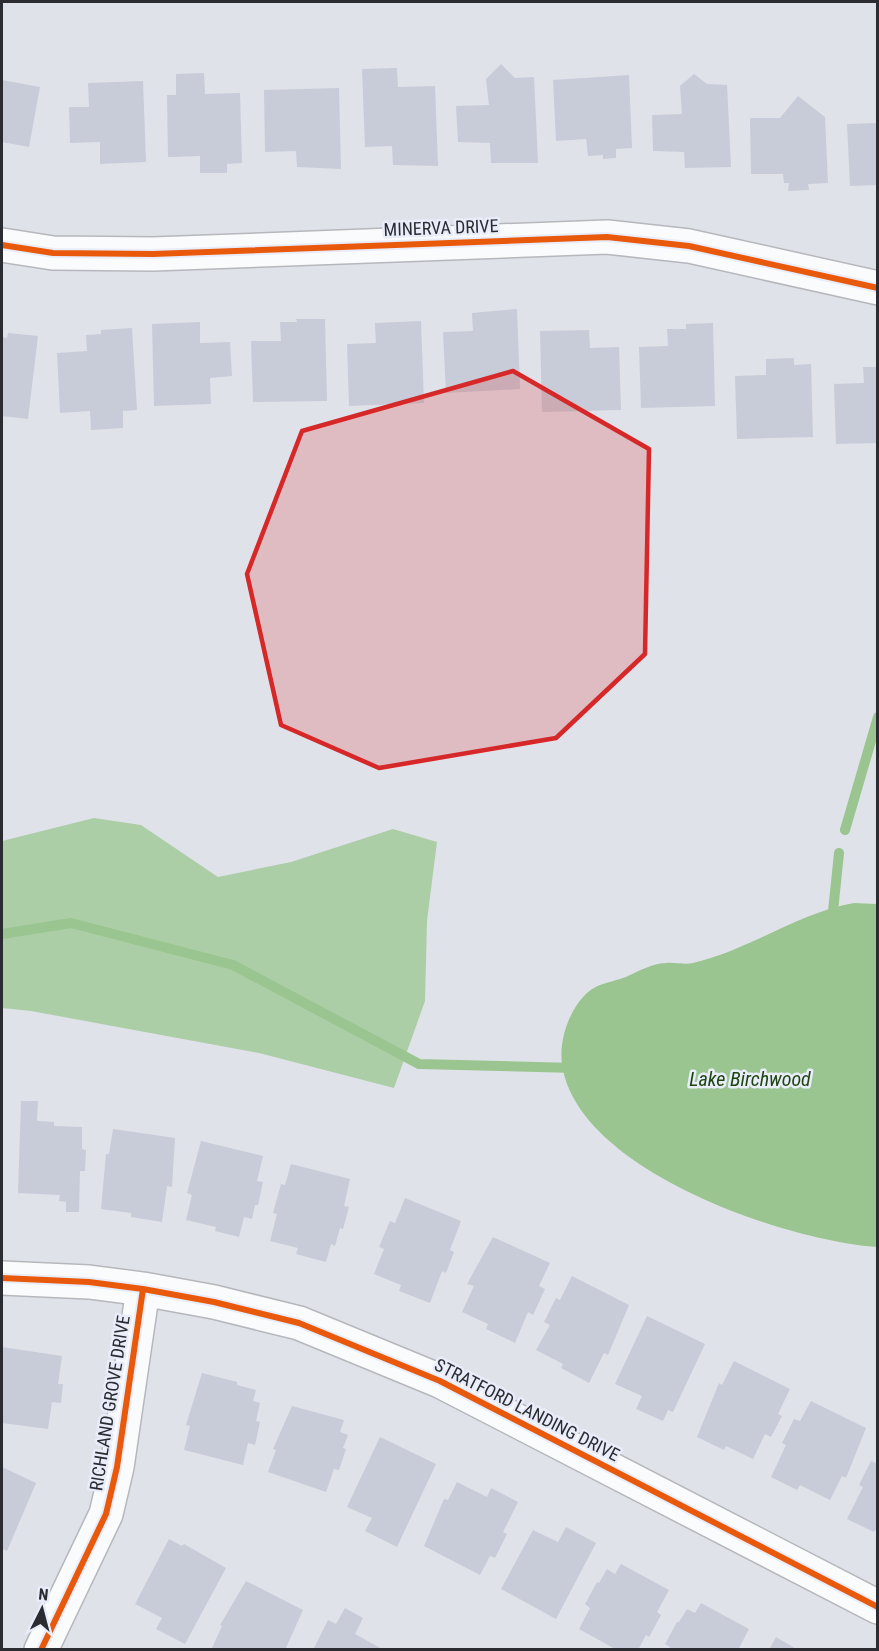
<svg xmlns="http://www.w3.org/2000/svg" width="879" height="1651" font-family="'Roboto Condensed',sans-serif">
<style>
.forest{fill:#accea6}
.water{fill:#9ac590}
.lines{fill:none;stroke-linecap:round;stroke-linejoin:round}
.stream{stroke:#9ac590;stroke-width:10}
.building{fill:#c8ccd8}
.minor-casing{stroke:#b6b7bc;stroke-width:36}
.minor{stroke:#fafbfc;stroke-width:33}
.cycleway-casing{stroke:#e9edfa;stroke-width:10}
.cycleway{stroke:#e8590c;stroke-width:6}
.marked{fill:#d62828;fill-opacity:0.2;stroke:#d62828;stroke-width:4.5;stroke-linejoin:round}
.labels{text-anchor:middle;stroke-width:5;stroke-linejoin:round;paint-order:stroke}
.street-label{font-size:18px;fill:#2b2c31;stroke:#e9edfa}
.water-label{font-size:20px;font-style:italic;fill:#1e4510;stroke:#e9edfa}
</style>
<rect width="100%" height="100%" fill="#e0e2e9"/>
<path class="forest" d="M94,818L141,825L218,877L291,862L393,829L437,842L427,921L425,1001L394,1088L259,1053L31,1011L2,1008V841Z"/>
<path class="water" d="M854,903L877,904V1247C786,1241 576,1170 562,1064C559,1041 568,1013 584,996C597,982 612,983 628,976C641,970 651,964 666,963C675,962 684,965 693,963C750,950 797,913 854,903Z"/>
<g class="lines">
<path class="stream" d="M845,830L878,717
M832,921L839,853
M2,934L71,923L233,965L419,1064L576,1068"/>
</g>
<path class="building" d="M501,64L515,78L534,77L538,163H491L490,143L458,142L456,106L489,105L486,79Z
M397,68L398,87L435,86L438,166L393,165L392,146L365,147L362,69Z
M204,73L205,94L240,93L242,163L227,164V173H200V156L168,157L167,95H176V74Z
M694,74L707,84L727,85L731,167L685,168L684,152L653,151L652,115L682,114L680,86Z
M629,75L632,148L616,149V158L603,159V155L588,156L586,139L556,141L553,80Z
M2,80L40,87L29,147L2,142Z
M143,81L146,162L100,164V142L70,143L69,107H89L88,83Z
M339,88L341,169L297,167L296,151L265,152L264,90Z
M798,96L825,117L828,183L808,184L809,190L788,191L789,183H784L783,174H751L750,118H780Z
M878,123V185L850,186L847,124Z
M517,309L520,389L446,393L443,332L473,331L472,313Z
M296,319H325L327,401L253,402L251,341H281L280,322H297Z
M421,321L424,403L349,406L347,344L376,343L375,323Z
M200,322V343L230,342L232,376L210,378L211,404L154,406L152,324Z
M713,323L715,406L641,408L639,347L668,346L667,329H686V324Z
M132,328L137,410L123,411V428L91,430L90,411L60,413L57,353L87,351L86,335L101,334V330Z
M589,330L590,348L619,347L621,410L542,412L540,331Z
M8,333L38,336L28,419L2,416V337L7,338Z
M794,358V365L811,364L813,437L737,439L735,376L766,375V359Z
M863,367H878V443L836,444L834,384L864,383Z
M21,1101H38L37,1121L54,1122V1126L82,1127V1149L86,1150L85,1171H80L79,1212H66V1202L59,1201L60,1195L18,1193Z
M113,1129L175,1138L172,1187L167,1186L162,1222L131,1217V1213L101,1209L106,1154H109Z
M201,1141L263,1156L257,1181L263,1182L258,1205H255L252,1219L244,1217L239,1237L215,1231L216,1227L186,1220L192,1195L187,1193Z
M291,1164L350,1179L344,1206L349,1207L343,1229L340,1228L335,1246L331,1244L326,1262L296,1254L298,1248L270,1241L277,1214L273,1213L281,1184L285,1185Z
M405,1198L461,1221L450,1250L454,1252L446,1273L442,1271L430,1303L399,1291L401,1285L374,1274L384,1249L379,1247L390,1221L395,1223Z
M493,1237L550,1263L539,1286L545,1289L533,1315L528,1312L515,1343L486,1329L488,1324L462,1312L474,1286L467,1284Z
M572,1276L629,1305L608,1355L604,1353L589,1383L561,1368L563,1364L536,1350L550,1325L544,1322L556,1298L560,1300Z
M647,1316L705,1344L673,1412L668,1410L663,1421L636,1409L642,1396L615,1384Z
M2,1347L62,1356L58,1384H63L61,1403L52,1402L48,1429L2,1423Z
M734,1361L790,1389L778,1414L782,1416L771,1437L765,1434L753,1459L726,1446L724,1450L697,1437L719,1383L722,1385Z
M202,1373L237,1382V1385L256,1390L253,1401L260,1403L256,1421L260,1422L255,1445L248,1443L243,1465L184,1450L190,1426L186,1425Z
M811,1401L866,1428L846,1478L842,1476L830,1500L800,1485L797,1490L771,1477L786,1445L782,1443L794,1419L800,1421Z
M292,1406L344,1420L340,1432L348,1435L343,1448L346,1449L339,1470L334,1469L326,1492L268,1472L276,1450L273,1449Z
M380,1437L436,1464L397,1547L365,1531L372,1518L347,1507Z
M871,1461L878,1464V1527L874,1532L847,1519L863,1487L859,1485Z
M2,1467L36,1483L7,1551L2,1549Z
M457,1482L487,1497L491,1488L518,1502L503,1532L507,1534L495,1558L490,1556L480,1575L424,1546L444,1499L448,1500Z
M566,1527L596,1543L556,1619L501,1589L533,1530L558,1542Z
M169,1539L182,1546L184,1544L226,1568L185,1644L156,1629L162,1618L135,1604Z
M621,1564L669,1590L657,1612L661,1615L649,1637L646,1635L638,1650H617L579,1629L590,1608L585,1604L597,1582L599,1583L607,1569L615,1574Z
M246,1581L303,1610L285,1650H211L222,1626L220,1625Z
M701,1603L749,1629L738,1650H669L670,1647L665,1644L677,1622H679L687,1609L695,1613Z
M345,1608L363,1618L355,1634L384,1650H313L328,1620L336,1624Z
M776,1637L798,1650H769Z"/>
<g class="lines">
<g class="minor-casing">
<path id="minor" d="M2,245L53,253L153,254L607,237L689,246L878,288
M2,1278L89,1282L143,1289L214,1302L299,1323L440,1381L878,1607
M41,1650L106,1514L117,1467L143,1289"/>
</g>
<use href="#minor" class="minor"/>
<g class="cycleway-casing">
<path id="cycleway" d="M2,245L53,253L153,254L607,237L689,246L878,288
M2,1278L89,1282L143,1289L214,1302L299,1323L440,1381L878,1607
M41,1650L106,1514L117,1467L143,1289"/>
</g>
<use href="#cycleway" class="cycleway"/>
</g>
<path class="marked" d="M513,371L649,449L645,654L556,738L379,768L281,725L247,574L302,431Z"/>
<g class="labels">
<g class="street-label">
<text transform="translate(441 228) rotate(-2)" y="6">MINERVA DRIVE</text>
<text transform="translate(110 1403) rotate(-81)" y="6">RICHLAND GROVE DRIVE</text>
<text transform="translate(527 1410) rotate(27)" y="6">STRATFORD LANDING DRIVE</text>
</g>
<g class="water-label">
<text x="750" y="1086">Lake Birchwood</text>
</g>
</g>
<rect width="879" height="1651" fill="none" stroke="#2b2c31" stroke-width="6"/>
<g transform="translate(42 1609) rotate(6)" stroke="#e9edfa" stroke-width="4.5" paint-order="stroke">
<path d="M0-4.5L10 22L0 15L-10 22Z" fill="#2b2c31"/>
<text y="-9" font-size="16" font-weight="bold" text-anchor="middle" fill="#2b2c31">N</text>
</g>
</svg>
